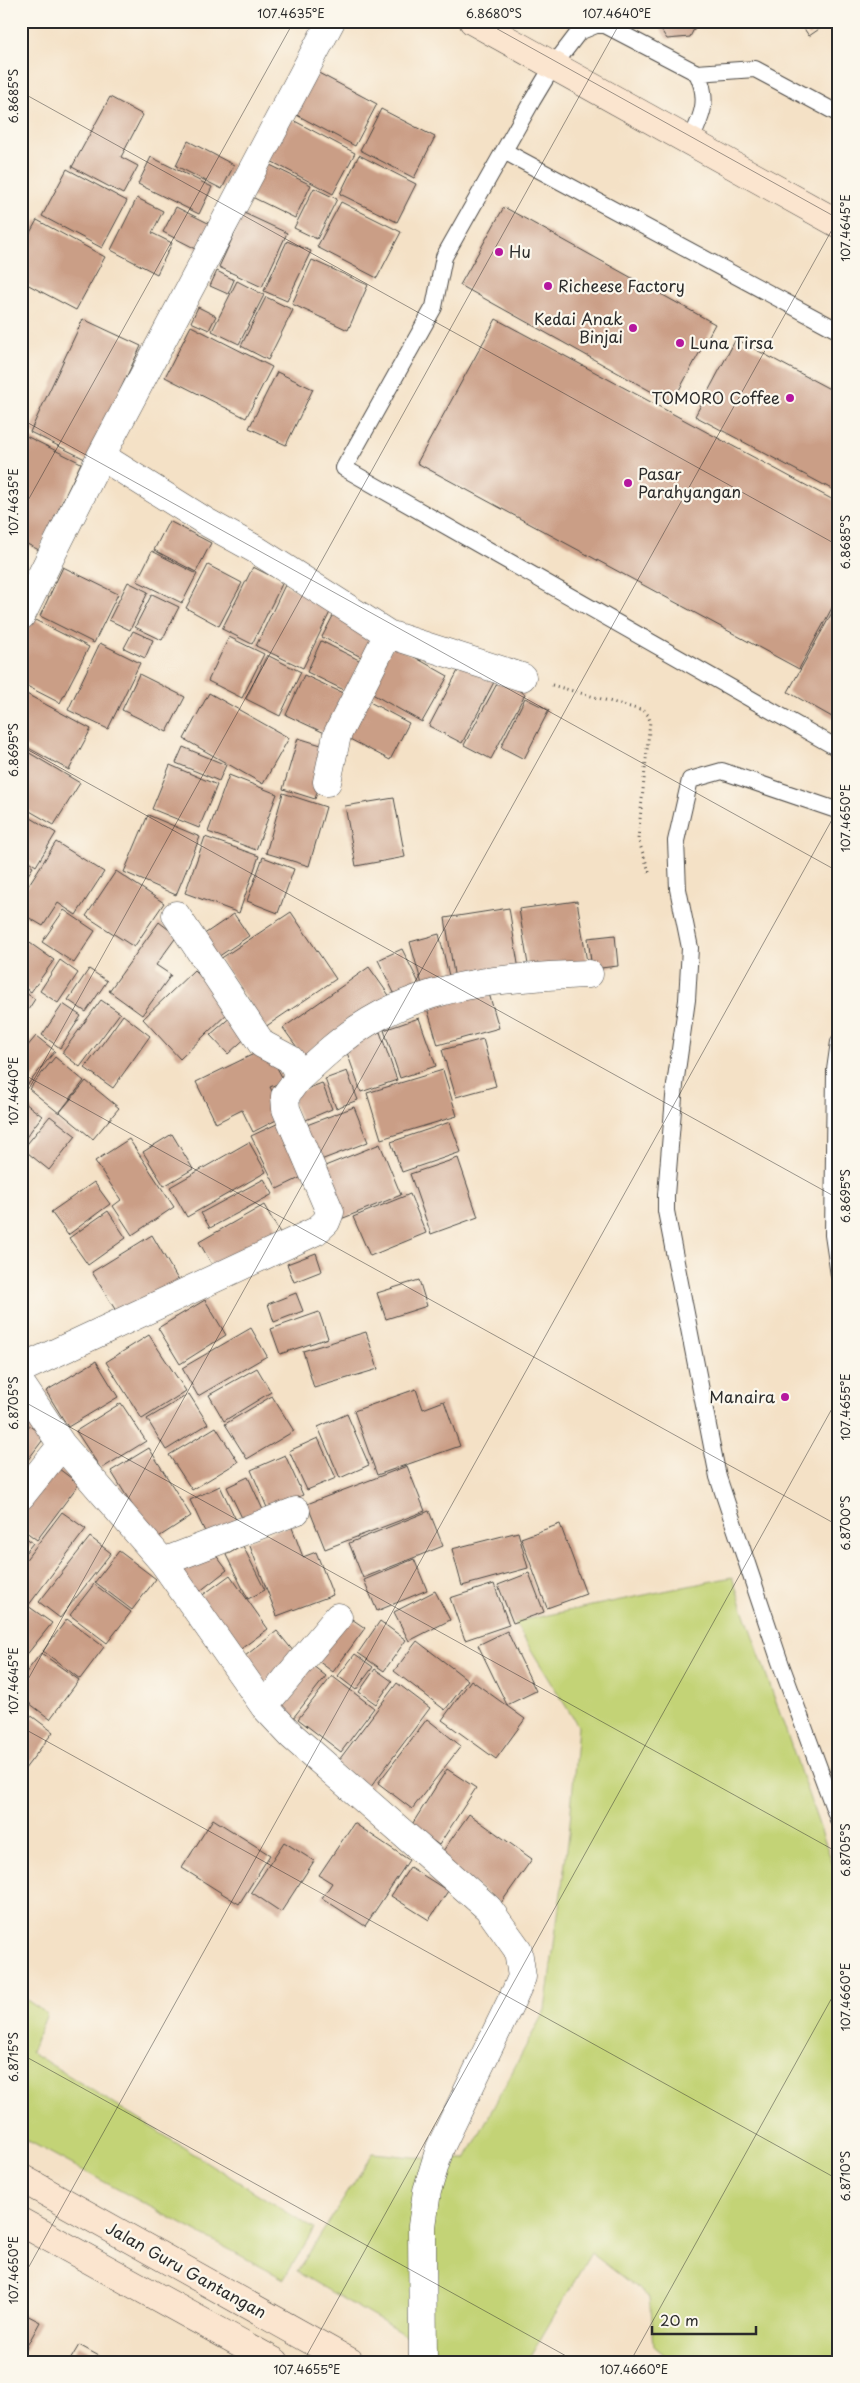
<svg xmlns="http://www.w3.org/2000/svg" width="860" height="2383" font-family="'Playpen Sans',sans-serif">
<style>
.green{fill:#c3d376;stroke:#777f50}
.building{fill:#ca9e86}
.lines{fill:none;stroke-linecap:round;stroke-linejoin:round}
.lane-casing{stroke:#494642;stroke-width:18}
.street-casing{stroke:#494642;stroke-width:29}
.secondary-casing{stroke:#494642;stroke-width:29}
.path{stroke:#494642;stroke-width:3;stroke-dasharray:1 4;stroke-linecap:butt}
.lane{stroke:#fff;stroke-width:16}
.street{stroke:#fff;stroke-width:28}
.secondary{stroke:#fbe5cf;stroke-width:28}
.ticks{fill:none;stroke:#2b2b2b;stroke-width:1;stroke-opacity:0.45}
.poi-dot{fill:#b5179e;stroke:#fbf7ec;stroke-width:2}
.labels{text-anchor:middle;stroke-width:4.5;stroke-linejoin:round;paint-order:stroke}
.poi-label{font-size:16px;fill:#2b2b2b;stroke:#fbf7ec;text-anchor:start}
.street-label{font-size:16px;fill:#2b2b2b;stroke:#fbf7ec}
.neatline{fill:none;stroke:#2b2b2b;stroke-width:2}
.ticks-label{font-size:12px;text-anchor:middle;fill:#2b2b2b}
</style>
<rect width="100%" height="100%" fill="#fbf7ec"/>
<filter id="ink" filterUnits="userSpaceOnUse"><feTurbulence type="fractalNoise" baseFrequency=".02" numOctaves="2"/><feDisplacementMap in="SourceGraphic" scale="10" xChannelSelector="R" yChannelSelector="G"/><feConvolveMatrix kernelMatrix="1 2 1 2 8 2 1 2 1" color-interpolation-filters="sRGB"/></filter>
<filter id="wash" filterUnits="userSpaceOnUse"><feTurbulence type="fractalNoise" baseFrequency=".0096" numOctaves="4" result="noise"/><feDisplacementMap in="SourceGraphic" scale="20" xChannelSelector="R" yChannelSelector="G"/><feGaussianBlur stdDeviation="1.12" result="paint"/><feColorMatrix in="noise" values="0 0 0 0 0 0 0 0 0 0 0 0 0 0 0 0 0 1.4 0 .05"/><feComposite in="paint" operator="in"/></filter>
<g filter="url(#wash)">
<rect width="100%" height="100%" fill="#f4e1c6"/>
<path class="green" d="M732,1577L839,1882V2315L833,2362H673L654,2346L650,2298L591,2253L527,2362H451L297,2272L373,2153L434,2159H466L545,2010L569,1834L578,1726L514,1622Z
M21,1996L47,2014L31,2052L314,2229L284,2279L21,2137Z"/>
<g id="blocks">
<path class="building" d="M655,21H698L690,37L667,39Z
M799,21H831L809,36Z
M313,70L377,104L355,146L291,112Z
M110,97L143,115L121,157L138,166L123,194L72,167Z
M381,109L435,137L414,178L360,150Z
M287,117L355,153L333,194L265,158Z
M188,141L234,165L222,189L176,166Z
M359,155L416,184L397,222L340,194Z
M151,157L212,187L199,214L138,184Z
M266,163L311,185L295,218L250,196Z
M67,169L127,201L102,248L42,216Z
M314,188L337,199L317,239L294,228Z
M137,198L163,211L152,233L172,243L157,274L111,250Z
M341,202L401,232L377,278L317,247Z
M176,207L210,224L198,250L163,232Z
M504,207L715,324L672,403L460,285Z
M244,213L287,233L262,287L219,267Z
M37,220L105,257L76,310L21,281V249Z
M287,241L311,251L287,301L264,291Z
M312,260L368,285L348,330L292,304Z
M217,271L234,280L228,294L210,286Z
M237,281L264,295L239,344L212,331Z
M266,297L293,310L268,360L241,346Z
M198,307L216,316L209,330L191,322Z
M83,319L141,346L87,460L30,432Z
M496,319L839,503V595L799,669L417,463Z
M191,326L272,367L246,418L165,377Z
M736,339L839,394V493L695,416Z
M277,372L313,389L286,445L249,428Z
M26,436L81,463L39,550L21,541V445Z
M169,521L211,543L196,572L154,550Z
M152,551L197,574L182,603L137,581Z
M208,565L242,583L219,626L186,608Z
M63,567L118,594L94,643L40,616Z
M253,567L283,582L252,644L222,629Z
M128,582L148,592L130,630L109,620Z
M285,585L332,608L303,668L256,646Z
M152,594L179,607L162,640L135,627Z
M839,600V721L788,692Z
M335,612L377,634L365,659L322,637Z
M33,619L89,647L60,703L21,683V642Z
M133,631L153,640L145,658L124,648Z
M229,637L264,654L242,698L208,681Z
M321,641L361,661L346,691L307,672Z
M100,643L140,663L108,729L68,710Z
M393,645L448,676L422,722L367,691Z
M267,655L301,672L280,716L246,699Z
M461,665L494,682L462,743L429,726Z
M139,674L185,697L167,732L122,710Z
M304,675L347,695L329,735L286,715Z
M499,680L525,694L491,759L464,745Z
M21,691L91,729L69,770L21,744Z
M209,693L289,738L263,784L184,739Z
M525,698L549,710L524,759L501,747Z
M364,699L409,723L390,760L344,736Z
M298,738L331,748L315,799L283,789Z
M183,747L226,765L219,781L176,763Z
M21,748L80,783L54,825L21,806Z
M170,765L217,785L199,828L152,809Z
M229,775L277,794L256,850L208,832Z
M283,793L326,807L309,866L266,853Z
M394,798L405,857L356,866L345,806Z
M21,812L56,833L36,866L21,856Z
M148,815L200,837L176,895L124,872Z
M205,837L259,856L239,913L185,893Z
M56,842L104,872L76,915L58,903L43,926L21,913V897Z
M263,857L294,869L278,913L247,901Z
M21,860L33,867L21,886Z
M116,871L164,903L134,947L86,916Z
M577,901L587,962L529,971L519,909Z
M509,908L519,970L455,980L445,918Z
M64,910L95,931L74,963L42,942Z
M291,912L336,979L265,1027L220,959Z
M234,914L249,936L215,959L200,937Z
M159,922L177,936L156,965L171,975L142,1015L109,991Z
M439,934L450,980L423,988L410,942Z
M615,935L618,966L592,969L588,938Z
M27,941L54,960L31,992L21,985V949Z
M402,949L420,985L396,997L378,960Z
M60,960L78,973L58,1003L40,991Z
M369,967L393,1001L307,1061L283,1028Z
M89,969L107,981L86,1012L68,1000Z
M194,970L232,1009L180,1059L143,1019Z
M21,990L35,999L21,1021Z
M488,990L499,1028L438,1045L427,1008Z
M101,1000L120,1013L80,1067L62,1053Z
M63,1004L81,1016L60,1048L42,1035Z
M123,1015L150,1036L113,1088L85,1068Z
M233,1015L250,1034L228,1054L210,1035Z
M419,1018L436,1066L400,1078L384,1030Z
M380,1032L397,1080L361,1092L344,1044Z
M36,1036L55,1051L25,1088L21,1085V1054Z
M483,1039L496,1086L456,1097L442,1050Z
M258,1052L273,1060L284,1081L270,1087L284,1116L253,1132L242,1110L216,1123L196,1082Z
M55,1057L84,1081L59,1113L29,1089Z
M443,1070L457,1116L381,1139L367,1093Z
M347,1071L358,1100L336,1108L325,1079Z
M86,1081L119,1108L93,1139L60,1112Z
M322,1083L332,1109L301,1122L291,1095Z
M21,1100L42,1116L21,1144Z
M354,1107L368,1142L313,1163L299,1128Z
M50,1116L76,1136L49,1170L23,1149Z
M281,1122L308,1174L277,1189L251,1136Z
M450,1122L461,1152L402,1172L391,1142Z
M172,1134L193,1169L164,1186L143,1152Z
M129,1139L174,1207L132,1235L113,1206L121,1200L95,1161Z
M249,1142L266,1172L187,1217L170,1187Z
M380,1144L401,1195L341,1219L320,1168Z
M458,1158L478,1217L431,1234L410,1174Z
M264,1179L273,1194L210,1228L201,1213Z
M94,1182L110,1204L68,1235L51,1212Z
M410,1194L426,1233L370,1256L353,1217Z
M264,1205L283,1238L218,1275L199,1242Z
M108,1211L126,1238L88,1265L69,1238Z
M152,1235L180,1283L121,1319L92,1272Z
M316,1253L322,1271L294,1282L287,1264Z
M419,1280L427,1306L386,1319L377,1293Z
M296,1293L303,1311L274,1322L268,1304Z
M205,1300L226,1335L180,1364L158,1328Z
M319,1312L328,1338L280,1354L271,1329Z
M251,1328L267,1356L198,1396L182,1368Z
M366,1332L378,1369L314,1388L303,1351Z
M149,1335L186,1391L142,1419L106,1362Z
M96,1361L118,1397L68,1427L46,1391Z
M257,1368L271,1392L224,1421L209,1395Z
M416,1389L423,1409L444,1401L460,1446L377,1475L354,1411Z
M189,1394L208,1424L166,1450L147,1419Z
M272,1396L294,1431L247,1459L225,1424Z
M121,1403L146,1441L101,1469L76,1431Z
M347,1414L369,1465L340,1478L318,1427Z
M21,1420L45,1437L21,1469Z
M216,1427L238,1462L192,1490L169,1455Z
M318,1438L336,1478L307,1490L289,1451Z
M149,1448L191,1516L154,1540L111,1471Z
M285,1455L303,1495L268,1510L251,1470Z
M51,1463L79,1484L37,1540L21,1528V1503Z
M407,1466L425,1511L325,1549L307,1504Z
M248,1477L264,1512L244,1522L227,1487Z
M220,1486L237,1522L207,1536L190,1500Z
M429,1511L443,1546L363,1578L349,1543Z
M62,1512L86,1529L28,1606L52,1623L21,1662V1566Z
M560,1524L586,1594L547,1608L521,1538Z
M291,1525L303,1557L316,1552L333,1595L277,1616L248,1541Z
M518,1532L528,1568L462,1586L452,1549Z
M21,1534L33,1543L21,1558Z
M90,1537L111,1553L60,1618L39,1602Z
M209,1546L227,1570L195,1595L177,1571Z
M243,1546L265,1590L248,1599L226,1555Z
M119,1551L156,1579L132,1610L95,1582Z
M414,1559L427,1590L377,1611L364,1580Z
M529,1573L544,1612L513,1623L498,1585Z
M230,1575L268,1629L234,1654L196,1600Z
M94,1584L131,1612L107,1643L70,1615Z
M494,1584L509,1625L465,1640L450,1598Z
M435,1591L450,1620L409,1641L394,1612Z
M346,1615L365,1628L333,1672L314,1658Z
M67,1619L104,1647L80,1679L43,1651Z
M380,1621L406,1640L384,1671L358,1653Z
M277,1631L298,1657L261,1686L240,1660Z
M507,1631L536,1691L507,1705L478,1645Z
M417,1641L468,1680L445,1710L394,1671Z
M41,1653L79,1680L50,1719L21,1697V1679Z
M355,1654L373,1667L356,1690L338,1676Z
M308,1662L326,1676L293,1718L276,1704Z
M375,1669L392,1681L376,1704L359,1692Z
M332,1676L374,1708L341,1752L298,1719Z
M471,1680L525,1719L496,1759L442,1720Z
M397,1683L430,1708L370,1788L336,1764Z
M21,1708L53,1732L21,1774Z
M427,1719L461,1746L412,1809L378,1783Z
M447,1769L476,1788L439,1845L411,1826Z
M469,1814L532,1859L501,1903L438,1858Z
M213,1819L270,1855L239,1904L182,1868Z
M354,1823L409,1860L365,1926L322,1898L332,1883L319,1875Z
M284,1842L314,1861L281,1912L251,1892Z
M410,1867L448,1891L429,1920L391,1896Z
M21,2312L40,2322L21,2357Z
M79,2345L110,2362H69Z"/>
</g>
</g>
<g filter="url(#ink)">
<use href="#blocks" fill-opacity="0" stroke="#494642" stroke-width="1"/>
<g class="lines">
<g class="lane-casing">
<path id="lane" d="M839,114L755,69L697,73L605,25H596L579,32L553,66L532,101L444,257L434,307L344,468L839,749
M690,142C702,116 710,100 697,73
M504,151L839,331
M839,811L722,771L690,780L676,841L678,889L690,948L687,1000L675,1085L666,1195V1211L718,1477L780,1662L839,1822
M839,1042L835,1070L833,1235L839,1275"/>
</g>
<g class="street-casing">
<path id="street" d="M101,456L208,523L255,549L388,634L522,677
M21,616L101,456L331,21
M327,782L337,735L388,634
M296,1081C319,1059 343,1037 370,1021C438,981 513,977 589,974
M21,1369L316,1231L326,1222L330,1212L286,1109L285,1096L296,1081L297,1070L290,1059L262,1044L176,915
M21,1384L62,1445L163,1562L264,1706L292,1736L488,1908L518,1950L522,1977L516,1991L440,2148L427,2191L422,2226L423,2362
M21,1496L62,1445
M163,1562L296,1511
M264,1706L338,1617"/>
</g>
<g class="secondary-casing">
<path id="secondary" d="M473,21L839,224
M21,2178L350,2362
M21,2222L275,2362"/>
</g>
<path class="path" d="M552,685L644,711L648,715L650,721L638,839L650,874"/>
<use href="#lane" class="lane"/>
<use href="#street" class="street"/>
<use href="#secondary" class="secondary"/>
</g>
</g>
<path class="ticks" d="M483,21L839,219M21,92L839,546M21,419L839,872M21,513L294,21M21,746L839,1199M21,1073L839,1526M21,1103L621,21M21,1400L839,1853M21,1692L839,217M21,1727L839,2180M21,2054L577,2362M21,2281L839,807M303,2362L839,1396M630,2362L839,1985"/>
<g class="poi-dot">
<circle cx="499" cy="252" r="5"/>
<circle cx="548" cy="286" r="5"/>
<circle cx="633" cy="328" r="5"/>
<circle cx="680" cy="343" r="5"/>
<circle cx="790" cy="398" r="5"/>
<circle cx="628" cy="483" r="5"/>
<circle cx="785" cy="1397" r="5"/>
</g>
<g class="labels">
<g class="poi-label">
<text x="509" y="258">Hu</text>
<text x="558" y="292">Richeese Factory</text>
<text x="623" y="325" text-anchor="end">Kedai Anak<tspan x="623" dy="18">Binjai</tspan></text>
<text x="690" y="349">Luna Tirsa</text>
<text x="780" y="404" text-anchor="end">TOMORO Coffee</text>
<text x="638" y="480">Pasar<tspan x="638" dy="18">Parahyangan</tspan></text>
<text x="775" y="1403" text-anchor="end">Manaira</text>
</g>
<g class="street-label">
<text transform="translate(186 2270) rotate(29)" y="6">Jalan Guru Gantangan</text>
</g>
</g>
<rect width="860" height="2383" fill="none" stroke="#fbf7ec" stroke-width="55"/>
<path d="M652 2326v8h104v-8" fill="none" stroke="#2b2b2b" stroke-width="2.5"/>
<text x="660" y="2326" font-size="15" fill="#2b2b2b" stroke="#fbf7ec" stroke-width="4" paint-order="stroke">20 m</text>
<rect x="28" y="28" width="804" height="2328" class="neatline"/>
<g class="ticks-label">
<text x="291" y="18">107.4635°E</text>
<text x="494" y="18">6.8680°S</text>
<text x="617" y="18">107.4640°E</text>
<text transform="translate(14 96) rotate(-90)" y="4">6.8685°S</text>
<text transform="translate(846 228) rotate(-90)" y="4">107.4645°E</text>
<text transform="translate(14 502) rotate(-90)" y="4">107.4635°E</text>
<text transform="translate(846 542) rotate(-90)" y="4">6.8685°S</text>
<text transform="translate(14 750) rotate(-90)" y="4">6.8695°S</text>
<text transform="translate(846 818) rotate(-90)" y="4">107.4650°E</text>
<text transform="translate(14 1091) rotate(-90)" y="4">107.4640°E</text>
<text transform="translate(846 1196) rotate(-90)" y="4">6.8695°S</text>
<text transform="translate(14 1403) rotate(-90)" y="4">6.8705°S</text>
<text transform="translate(846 1407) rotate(-90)" y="4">107.4655°E</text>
<text transform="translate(846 1523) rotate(-90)" y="4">6.8700°S</text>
<text transform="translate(14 1681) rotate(-90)" y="4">107.4645°E</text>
<text transform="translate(846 1850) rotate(-90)" y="4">6.8705°S</text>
<text transform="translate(846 1997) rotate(-90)" y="4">107.4660°E</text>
<text transform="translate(14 2057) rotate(-90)" y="4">6.8715°S</text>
<text transform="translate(846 2176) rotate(-90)" y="4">6.8710°S</text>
<text transform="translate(14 2270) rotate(-90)" y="4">107.4650°E</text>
<text x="307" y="2374">107.4655°E</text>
<text x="634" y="2374">107.4660°E</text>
</g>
</svg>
